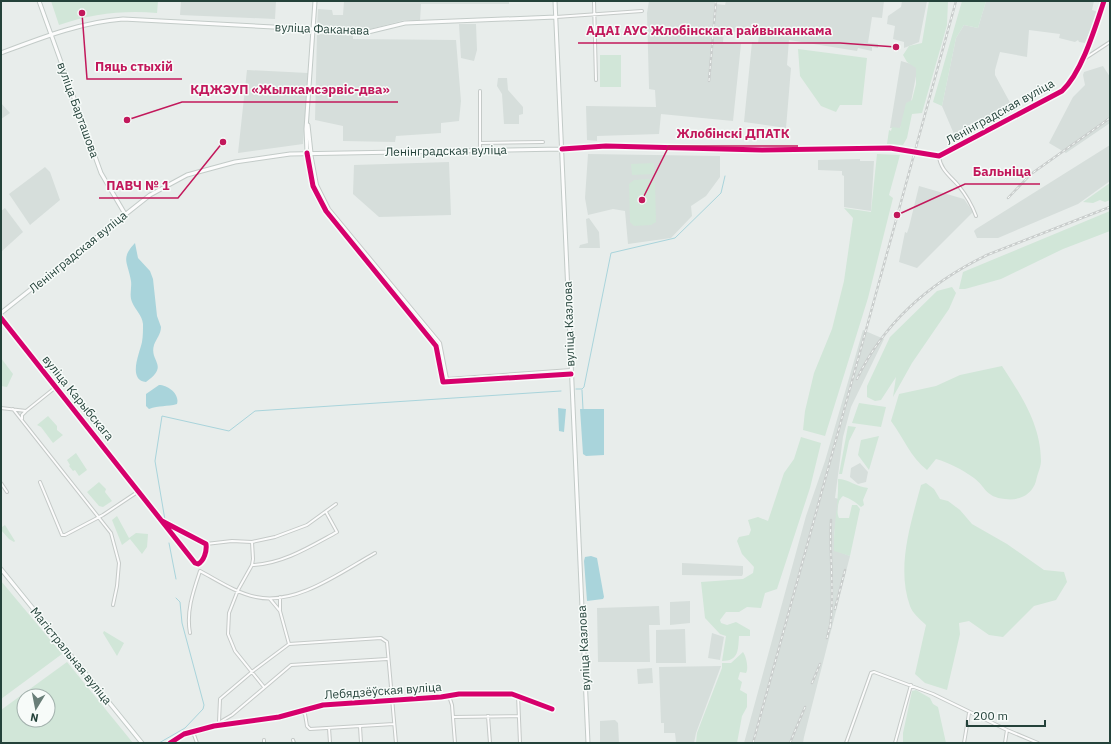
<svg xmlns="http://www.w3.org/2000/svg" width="1111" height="744" font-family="'IBM Plex Sans',sans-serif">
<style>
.built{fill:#d6dedb}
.green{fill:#d1e6d8;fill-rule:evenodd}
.water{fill:#a9d4db}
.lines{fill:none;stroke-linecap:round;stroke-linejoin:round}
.stream{stroke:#a9d4db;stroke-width:1}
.street-casing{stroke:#c5cac8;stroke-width:4}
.secondary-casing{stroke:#c3cbc8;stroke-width:5}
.street{stroke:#fcfcfc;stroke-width:2}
.secondary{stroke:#fcfcfc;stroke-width:3}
.rail-casing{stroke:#c9cdcc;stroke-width:2.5}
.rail{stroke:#f7fbf9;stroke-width:1;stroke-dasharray:3;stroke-linecap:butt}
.cycleway-casing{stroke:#f7fbf9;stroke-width:8}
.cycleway{stroke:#d6006c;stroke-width:5}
.labels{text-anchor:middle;stroke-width:3;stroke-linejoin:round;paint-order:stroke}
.street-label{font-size:12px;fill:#24423a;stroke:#f7fbf9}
.leader{fill:none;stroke:#c2185b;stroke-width:1.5}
.callout-dot{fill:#c2185b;stroke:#f7fbf9;stroke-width:1.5}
.callout-label{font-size:13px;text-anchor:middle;font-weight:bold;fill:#c2185b;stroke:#f7fbf9;stroke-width:3;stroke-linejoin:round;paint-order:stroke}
</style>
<rect width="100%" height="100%" fill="#e8edeb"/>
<path class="built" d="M181,1H276L275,19L180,15Z
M344,1H509V4H421L420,21L405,20L366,30L317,27L318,9L332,10L333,15H343Z
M649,1H713L715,4L725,5L726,1H884L882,18L872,17L868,43L878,44V48L872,47V51L858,48L857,51L789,40L787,65L791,68L786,128L744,122L752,42L758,43L759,36L724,30L723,42L741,44L733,121L661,114L659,134L597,136V141L587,140L586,106L656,107L655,90L649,89V87L647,13Z
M902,1H927L919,42L904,48V42L893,39L895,26L887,24L888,16L901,7Z
M986,1H1094L1092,10L1098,12L1085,43L1079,42L1078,40L1075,42L1059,38L1060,34L1029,30L1027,57L1000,52L995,70V75L1013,108L961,136L960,133L954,134L942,106L956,38L964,25L978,28Z
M459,24H476L477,50L474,61L461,58Z
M317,34L353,35V39L456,40L461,101L459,121L441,123V133L396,136L395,142L343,141V126L315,120Z
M901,61L918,66L909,112L900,128H890Z
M1103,66L1110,77V123L1066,153L1049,143L1073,97L1085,85L1083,75L1084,72Z
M247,70L308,73L303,144L238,153Z
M498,78H507L508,90L523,107V114L519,115V124H504L502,94L497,86Z
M1,103L10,113L1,119Z
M1110,145V181L1078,204L998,238H977L974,231L976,229Z
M588,154L720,156V177L706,196L691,206L692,216L671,238L628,244L625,211L613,209L588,215L585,198Z
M860,159V161H874L871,211L844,207V176L842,175V171L818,170V160Z
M449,162L451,215L379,217L353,194L354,165Z
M45,167L50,172L60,200L30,225L9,194Z
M919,186L964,199L973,212L917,268L899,262L905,232L907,233L909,227Z
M5,208L23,232L1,252V211Z
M589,218L599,232L600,248H579L580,245L588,243L586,219Z
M863,330L884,339L851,407L843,437L835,498L839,499L834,536V550L850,556L804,737L803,743H744L806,516L825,461Z
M860,463L868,472L866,482L858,484L850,477L851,468Z
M682,563L743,566V574L742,576L682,575Z
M690,601V623L670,625V602Z
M659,606L660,625H649L650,662H598L597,608Z
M685,629L686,663H656V630Z
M712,633L724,637L720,660L708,658Z
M721,666L696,733L694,743L676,742L675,733H664V723H661L659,667Z
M652,668L653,683L638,684L637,669Z
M615,720L618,723L619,743H600V721Z"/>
<path class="green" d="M51,1H158L157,13C123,10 91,14 59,25Z
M929,1H948L947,25L922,113L912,114L907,138L903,145L887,144L889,130L891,131L892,127L900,128L906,103L912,100L916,84V68L907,62L903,55L909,46L922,43Z
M962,1H986L978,28L964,25L956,38L942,106L933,102Z
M798,49L867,58L862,105H840L836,112L821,106L800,76Z
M600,55H621V87H600Z
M877,154L900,155L889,195L893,198L868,298L825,436L803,430L805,411L814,373L832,329L844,281L853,218L844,208L871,212Z
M654,163V174L632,175L631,164Z
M649,179L655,182L656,222L651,225L634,226L630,222L629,184L634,180Z
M1110,183V200L1105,202L1100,200L1093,203L1083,202Z
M1110,211V231L1063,249L1001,279L965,289H959L963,272Z
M952,287L956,293L949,309L912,363L893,397L896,377L881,400L875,401L867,397V386L890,337L937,291Z
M1,358L13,374L7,387L1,386Z
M1002,366C1021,395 1041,425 1041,461C1041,467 1037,475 1036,481C1032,495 1019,501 1005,499C985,497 986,487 974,478C961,469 950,463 936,459L927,470C911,458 903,437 891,421L899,394L936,386L960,375Z
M859,403L886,407L881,427L852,423Z
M48,416L57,426V430L63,435L53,443L41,427L37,425Z
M848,426L856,427L849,441L842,474H839Z
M879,436L869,470L858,455L861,440Z
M801,437L821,443L810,488L777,589L765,593L761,608L747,607L739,612H726L720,620L721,623L727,625L736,622L750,630V636H739C738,650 739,661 722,661L726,636L720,634L705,618L701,582L743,579L753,573L754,567L742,554L737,541L739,537L749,535L751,530L748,520L758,517L768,521L784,473L794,459Z
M76,453L87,470L79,476L75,470L73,471L69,466L70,465L67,460Z
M838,479C848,479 857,487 868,488L863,500L864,505L861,507C855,502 851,499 843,496C837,501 836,511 839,518H849L852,505H857L860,509L850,556L834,551C833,526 839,503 838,479Z
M99,482L106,489L105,492L112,501L103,507L99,506L87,492Z
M926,483L934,489L940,499L948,501L960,510L972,524L1007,544L1044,570L1064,572L1067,582L1056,600L1034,606L1003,637L989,635L969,621L959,623L960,634L947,690L925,683L915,674L926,625C921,620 912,613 910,606C896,567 911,523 921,485Z
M117,516L129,538L136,533L148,534L147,547L142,554L130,539L122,545L112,520Z
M5,525L15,541L14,542L9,539L1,530L2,527Z
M1,581L62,654L1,699Z
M104,631L124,643L117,656L103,633Z
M743,652C746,656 749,668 746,673L740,672L738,679L742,682L740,690L747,694V707L742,716L737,743H696L697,733L722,668V663H731Z
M67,662L133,743H1V710ZM24,696H48V720H24Z
M916,690L930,698L933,704L938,707L946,743H903V733L912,691Z"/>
<path class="water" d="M135,243L138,258L150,271L153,279L157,316L161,327C161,334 156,339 154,345C149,362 170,365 146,382C127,380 140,352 142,342C143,336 143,330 143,324C142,315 136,311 132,302C129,295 132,288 131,281C128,262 120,259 135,243Z
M159,385C168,385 180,394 177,404C167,407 159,405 149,409L146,406V394Z
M558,408L566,409L564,432L559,431Z
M580,409H604V455L586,456L583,454Z
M591,556L597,558L604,597L603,599L587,601L584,561L585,557Z"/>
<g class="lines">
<path class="stream" d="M576,389H582L584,387L611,253L675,238L721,193L725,176
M582,390L583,409
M165,520L155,461L162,416L229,431L255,411L561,391
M169,543L176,579
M159,743L185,728L203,709L204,705L182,623L180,602L176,598"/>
<g class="street-casing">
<path id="street" d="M594,1L596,80
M556,17L642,11
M1084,59L1110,42
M480,143L543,142
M480,150V91
M307,153L313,186L326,211L436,346L443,382L571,374
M311,153L317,185L329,209L440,343L447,379L571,370
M939,156C940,169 950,176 958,185C966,195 972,205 976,216
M1,408L26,411
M13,409L111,533L119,563L117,586L113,605
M22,419V415L26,411L56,387
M40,482L62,535H65L103,515L139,491L195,563L198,564C204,561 207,551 206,544L162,521
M1,483L7,492
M252,542L253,559L252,565L238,590L229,613L228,634L235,651L264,687
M206,544L232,541L252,542L275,537L307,525L336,504
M252,565C283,564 311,546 337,532L326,512
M200,571C217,580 236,593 256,597C296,606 341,572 375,553
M270,599L280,611L289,644
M280,610V597
M190,633C186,612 193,592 200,571
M518,695L520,743
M449,696L452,705L455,743
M300,711L305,714L307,726L310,729L394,724
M488,716L490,743
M453,717L519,716
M219,722L220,699L253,671L289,644L381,638L387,642L396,743
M215,725L232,715L291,665L387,659
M360,726L361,743
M329,728L330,743
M193,732L197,743
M264,740V743
M293,740L294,743
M170,743L184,734L214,726L279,717L323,705L441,697L459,694H512L552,709
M846,743L871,673L874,672L933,694L1007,730L1038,743
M895,743L911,685
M964,743L969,713
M1005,743L1007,730"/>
</g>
<g class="secondary-casing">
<path id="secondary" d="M39,1L101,173L125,214
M555,1L588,743
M1,53C41,38 81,22 123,19L368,32L405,23L556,17
M308,125L311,153
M307,153L306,129L315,1
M1,313L150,195L187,175L235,162L290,154L562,149L606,146L762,150L890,148L939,156L1062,91C1082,72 1095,28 1104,1
M1,318L139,491
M1,569L142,743"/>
</g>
<use href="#street" class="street"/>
<use href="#secondary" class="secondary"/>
<g class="rail-casing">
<path id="rail" d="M709,81L716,1
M1008,198L1031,174L1110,118
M857,379C884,322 931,282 987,255L1110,207
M835,609L845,570
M830,628C835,592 829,556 831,520
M827,638L831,622
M812,683L820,664
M753,743L956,1
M790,743L805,707"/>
</g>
<use href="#rail" class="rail"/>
<g class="cycleway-casing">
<path id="cycleway" d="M562,149L606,146L762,150L890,148L939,156L1062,91C1082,72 1095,28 1104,1
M307,153L313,186L326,211L436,346L443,382L571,374
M1,318L195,563L198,564C204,561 207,551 206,544L162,521
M170,743L184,734L214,726L279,717L323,705L441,697L459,694H512L552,709"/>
</g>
<use href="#cycleway" class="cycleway"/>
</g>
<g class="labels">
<g class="street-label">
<text transform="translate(322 29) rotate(2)" y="4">вуліца Факанава</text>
<text transform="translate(78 110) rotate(70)" y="4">вуліца Барташова</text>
<text transform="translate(1000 112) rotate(-29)" y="4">Ленінградская вуліца</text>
<text transform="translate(446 151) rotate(-1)" y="4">Ленінградская вуліца</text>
<text transform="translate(78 252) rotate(-39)" y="4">Ленінградская вуліца</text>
<text transform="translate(569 324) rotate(-92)" y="4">вуліца Казлова</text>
<text transform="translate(78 398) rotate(51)" y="4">вуліца Карыбскага</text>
<text transform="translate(584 648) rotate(-93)" y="4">вуліца Казлова</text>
<text transform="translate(71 656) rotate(51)" y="4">Магістральная вуліца</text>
<text transform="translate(383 691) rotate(-4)" y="4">Лебядзёўская вуліца</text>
</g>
</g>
<path class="leader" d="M896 47L840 43H578M82 13L87 79H182M127 120L182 102H398M642 200L669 146H798M897 215L965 184H1040M223 142L178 198H99"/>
<g class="callout-dot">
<circle cx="896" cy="47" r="4"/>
<circle cx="82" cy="13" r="4"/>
<circle cx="127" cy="120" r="4"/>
<circle cx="642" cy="200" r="4"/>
<circle cx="897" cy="215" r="4"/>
<circle cx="223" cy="142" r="4"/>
</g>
<g class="callout-label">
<text x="709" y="35">АДАІ АУС Жлобінскага райвыканкама</text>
<text x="134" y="71">Пяць стыхій</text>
<text x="290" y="94">КДЖЭУП «Жылкамсэрвіс-два»</text>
<text x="733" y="138">Жлобінскі ДПАТК</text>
<text x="1002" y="176">Бальніца</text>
<text x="138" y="190">ПАВЧ № 1</text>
</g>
<rect width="1111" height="744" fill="none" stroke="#24423a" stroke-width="4"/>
<g transform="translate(36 708) rotate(190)"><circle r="19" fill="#f7fbf9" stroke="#a3b1ad"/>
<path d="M0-3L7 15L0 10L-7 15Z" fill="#697e78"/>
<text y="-6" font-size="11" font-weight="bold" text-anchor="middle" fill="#24423a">N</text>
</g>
<path d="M967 720v6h78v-6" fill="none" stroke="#24423a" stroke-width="2"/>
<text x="973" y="720" font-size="12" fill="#24423a" stroke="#f7fbf9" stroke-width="3" paint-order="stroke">200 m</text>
</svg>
